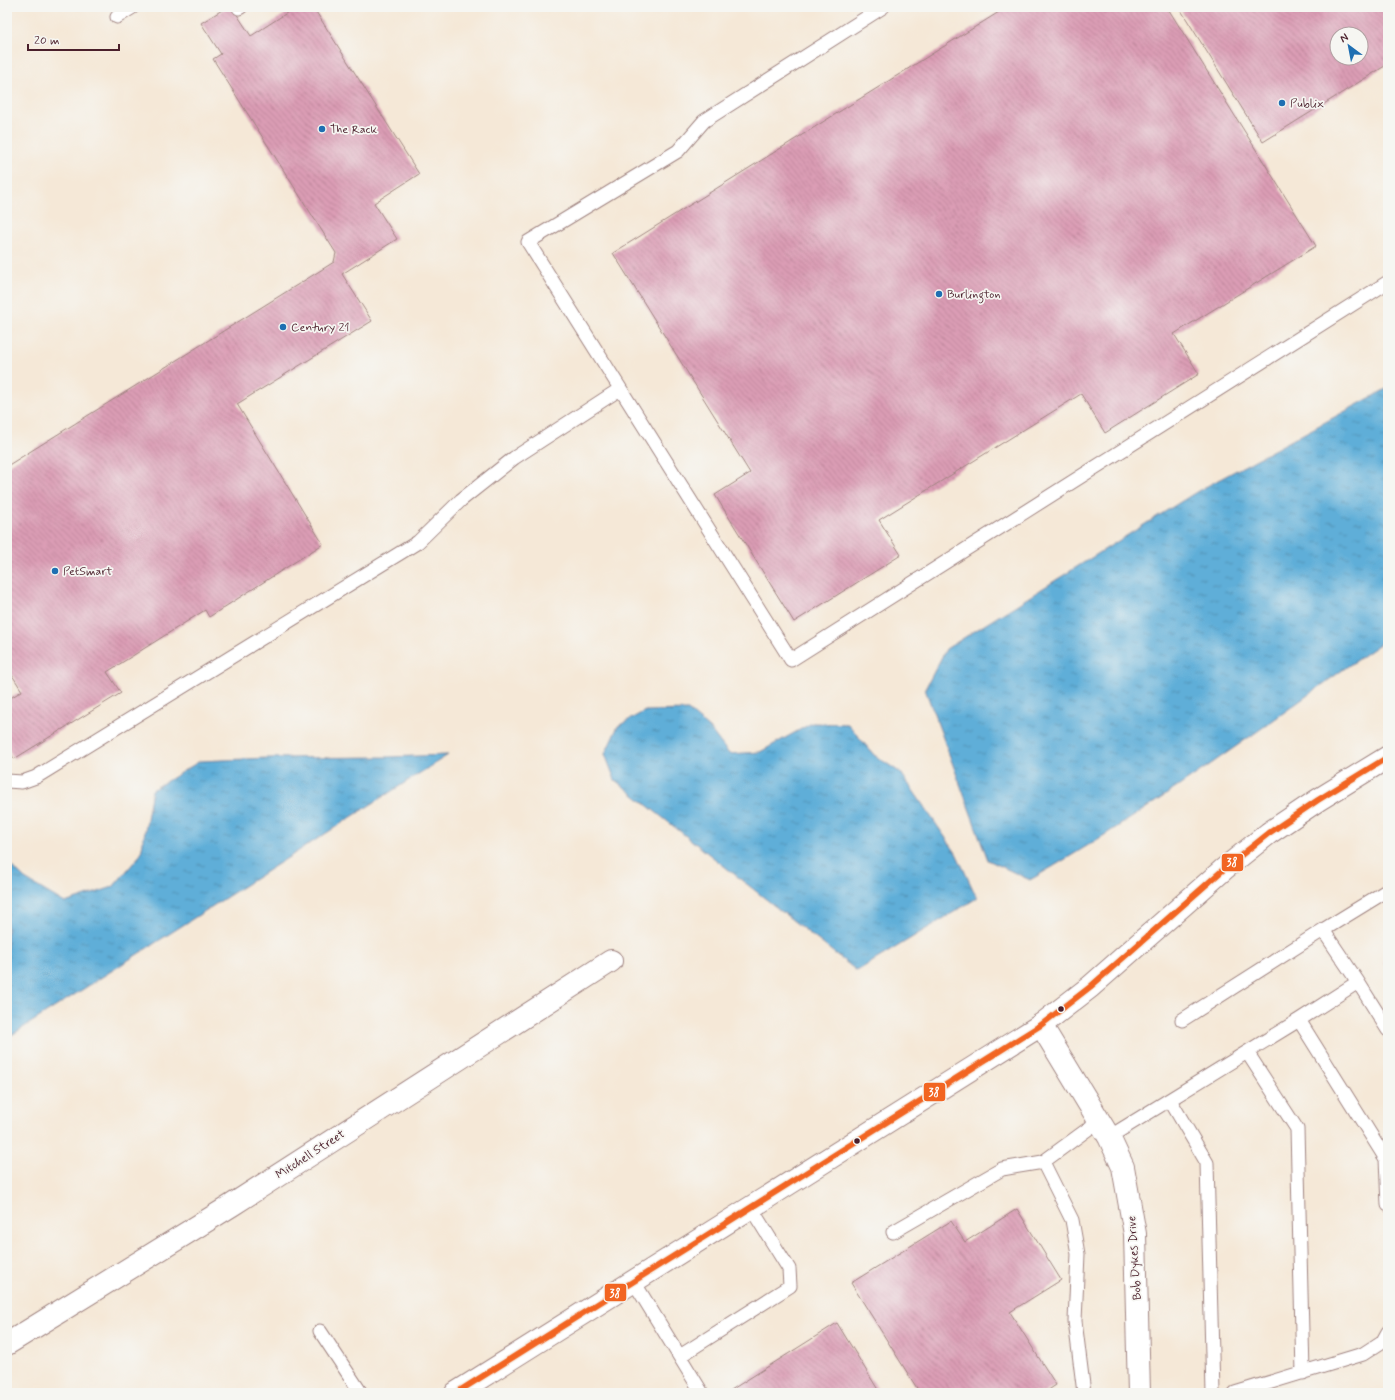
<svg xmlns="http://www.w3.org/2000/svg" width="1395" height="1400" font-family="Mynerve,sans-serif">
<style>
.water{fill:url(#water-ripples);stroke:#546682}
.building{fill:url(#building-back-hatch);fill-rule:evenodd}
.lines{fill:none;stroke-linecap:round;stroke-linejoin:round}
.service-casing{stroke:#a08481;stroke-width:15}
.minor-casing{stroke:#a08481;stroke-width:24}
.tertiary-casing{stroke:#a08481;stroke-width:24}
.service{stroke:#fff;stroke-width:13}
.minor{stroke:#fff;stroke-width:22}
.tertiary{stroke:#fff;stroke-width:22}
.bus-1-casing{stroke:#f6f6f2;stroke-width:9}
.bus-1{stroke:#f26522;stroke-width:6}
.poi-dot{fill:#1f6fb2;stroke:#f6f6f2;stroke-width:1.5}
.bus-dot{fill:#4a1f2b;stroke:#f6f6f2;stroke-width:1.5}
.labels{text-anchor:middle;stroke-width:3.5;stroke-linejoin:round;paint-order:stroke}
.poi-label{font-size:12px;fill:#4a1f2b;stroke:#f6f6f2;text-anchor:start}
.street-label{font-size:12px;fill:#4a1f2b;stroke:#f6f6f2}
.line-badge{stroke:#f6f6f2;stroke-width:1.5}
.badge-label{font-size:11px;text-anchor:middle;font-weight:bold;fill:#fff}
</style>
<defs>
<pattern id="water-ripples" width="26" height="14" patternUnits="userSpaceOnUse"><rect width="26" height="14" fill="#5eaed8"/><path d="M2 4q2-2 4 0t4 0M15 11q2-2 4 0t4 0" fill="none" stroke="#508daf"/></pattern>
<pattern id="building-back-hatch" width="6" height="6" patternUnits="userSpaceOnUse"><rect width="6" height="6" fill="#db9db5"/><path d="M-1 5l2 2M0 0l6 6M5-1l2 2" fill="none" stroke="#b47f93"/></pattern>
</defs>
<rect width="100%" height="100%" fill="#f6f6f2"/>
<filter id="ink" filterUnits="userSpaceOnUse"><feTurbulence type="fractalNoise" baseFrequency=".025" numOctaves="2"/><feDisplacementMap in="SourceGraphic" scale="8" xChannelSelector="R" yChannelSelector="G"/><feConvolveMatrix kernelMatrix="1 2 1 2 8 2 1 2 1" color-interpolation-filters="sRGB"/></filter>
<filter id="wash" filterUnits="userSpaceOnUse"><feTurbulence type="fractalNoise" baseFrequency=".012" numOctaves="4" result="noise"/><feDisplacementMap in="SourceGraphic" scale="16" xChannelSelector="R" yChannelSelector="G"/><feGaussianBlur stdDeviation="0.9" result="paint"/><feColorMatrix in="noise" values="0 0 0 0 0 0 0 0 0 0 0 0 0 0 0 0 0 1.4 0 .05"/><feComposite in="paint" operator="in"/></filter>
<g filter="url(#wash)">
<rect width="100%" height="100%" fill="#f5e8d7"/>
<path class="water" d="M1388,388V638C1334,675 1282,715 1228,752C1164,797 1098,841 1030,880L988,860L925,689L946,649L1198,491Z
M688,710L710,729L729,754L760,752L812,723L848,724L874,755L901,773L956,853L977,898L857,971L615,780L605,754L618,726L645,711Z
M448,755L7,1038V862L25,879L65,903L113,887L141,854L152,790L200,761L268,758L386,757Z"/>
<g id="blocks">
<path class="building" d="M227,7H232L251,36L296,7H313L419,174L374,203L397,239L342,274L372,321L237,404L323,544L209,617L205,610L107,672L121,693L14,759L7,747V700L22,691L7,667V466L334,262L336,253L213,59L221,54L201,23Z
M1007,7H1167L1316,246L1174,334L1199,374L1105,433L1081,394L879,520L901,555L794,622L715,495L750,473L613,253Z
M1179,7H1388V64L1263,142ZM1337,34H1361V58H1337Z
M1388,958V970L1383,962Z
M1017,1209L1061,1280L1010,1312L1056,1385L1044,1393H920L851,1283L951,1221L965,1242Z
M837,1323L880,1393H733L731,1390Z"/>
</g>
</g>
<g filter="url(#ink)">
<use href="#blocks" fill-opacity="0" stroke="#a08481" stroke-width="1"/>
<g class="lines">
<g class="service-casing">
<path id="service" d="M883,7L704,121L678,151L528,242L791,660L1388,282
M239,8L241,7
M117,17L133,7
M7,781L22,782L36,777L418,542L461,500L514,458L620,389
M1358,982L1388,1030
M1182,1020L1323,930
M1299,1020L1386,1159L1388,1205
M1247,1052L1297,1129L1303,1373
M1170,1100L1207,1163L1213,1393
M1109,1137L1299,1020L1358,982L1323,930L1388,890
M893,1232L1002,1169L1043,1162
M634,1282L702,1393
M320,1331L361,1393
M680,1356L790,1286L789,1269L751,1208
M1084,1393L1075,1321L1078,1254L1072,1220L1043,1162L1099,1121
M1235,1393L1363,1354L1383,1341L1388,1332"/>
</g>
<g class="minor-casing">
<path id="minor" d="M1041,1025L1109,1137L1123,1167L1135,1234L1139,1393
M7,1344L232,1205L611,961"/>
</g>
<g class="tertiary-casing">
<path id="tertiary" d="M456,1393L1041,1025L1090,987L1224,869L1269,833L1318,800L1388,757"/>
</g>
<use href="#service" class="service"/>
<use href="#minor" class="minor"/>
<use href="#tertiary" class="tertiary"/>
<g class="bus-1-casing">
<path id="bus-1" d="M456,1393L1041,1025L1090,987L1224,869L1269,833L1318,800L1388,757"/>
</g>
<use href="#bus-1" class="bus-1"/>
</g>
</g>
<g class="poi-dot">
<circle cx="1282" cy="103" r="4"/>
<circle cx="322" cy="129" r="4"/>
<circle cx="939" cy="294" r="4"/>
<circle cx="283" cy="327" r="4"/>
<circle cx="55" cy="571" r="4"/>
</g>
<g class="bus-dot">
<circle cx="1061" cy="1009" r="3.5"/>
<circle cx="857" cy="1141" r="3.5"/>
</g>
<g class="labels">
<g class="poi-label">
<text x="1290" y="107">Publix</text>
<text x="330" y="133">The Rack</text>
<text x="947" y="298">Burlington</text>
<text x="291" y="331">Century 21</text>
<text x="63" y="575">PetSmart</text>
</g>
<g class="street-label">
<text transform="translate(310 1154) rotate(-33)" y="4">Mitchell Street</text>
<text transform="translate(1134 1258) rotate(-94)" y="4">Bob Dykes Drive</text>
</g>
</g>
<g class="line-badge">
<rect x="1221" y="853" width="23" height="19" rx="4" fill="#f26522"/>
<rect x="923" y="1082" width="23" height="20" rx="4" fill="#f26522"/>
<rect x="604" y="1283" width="23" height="19" rx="4" fill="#f26522"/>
</g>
<g class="badge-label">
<text x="1232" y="866">38</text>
<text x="934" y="1096">38</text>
<text x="615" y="1297">38</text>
</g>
<rect width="1395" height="1400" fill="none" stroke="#f6f6f2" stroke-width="24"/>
<g transform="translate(1349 46) rotate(328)"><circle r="19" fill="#f6f6f2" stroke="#b1a0a2"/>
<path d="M0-3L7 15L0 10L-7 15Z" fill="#1f6fb2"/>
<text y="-6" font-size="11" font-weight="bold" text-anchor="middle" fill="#4a1f2b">N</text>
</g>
<path d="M28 44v6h91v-6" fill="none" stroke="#4a1f2b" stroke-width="2"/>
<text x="34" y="44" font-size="12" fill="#4a1f2b" stroke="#f6f6f2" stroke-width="3" paint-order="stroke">20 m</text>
</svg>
